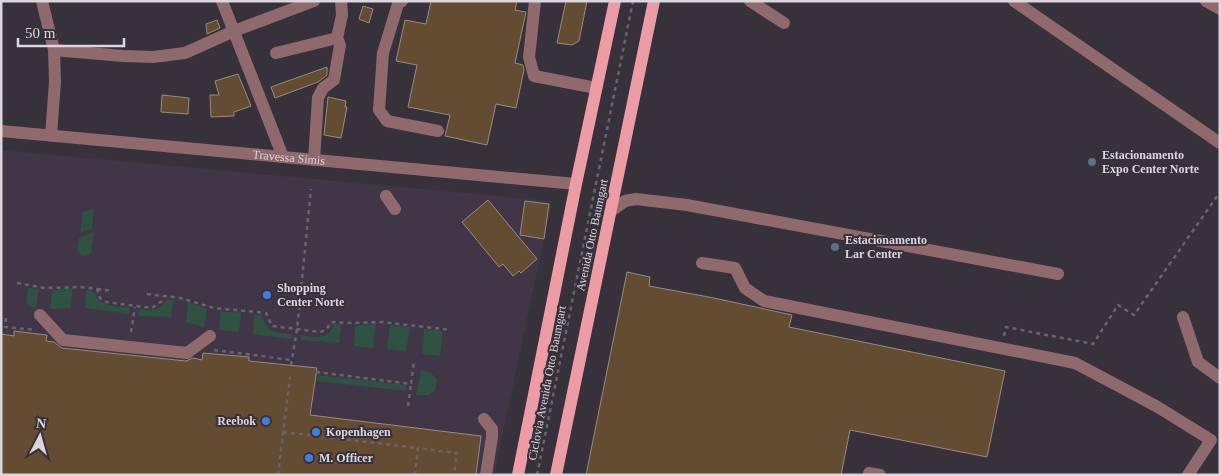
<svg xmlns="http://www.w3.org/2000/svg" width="1221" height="476" font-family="Georgia,serif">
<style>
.built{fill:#403647}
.green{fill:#305241}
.building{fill:#634c31;stroke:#968c80}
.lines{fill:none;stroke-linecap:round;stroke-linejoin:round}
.path{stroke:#69636c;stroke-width:2.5;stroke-dasharray:4 4;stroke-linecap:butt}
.minor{stroke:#90696c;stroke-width:12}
.major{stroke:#eb9ca4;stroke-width:12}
.service-dot{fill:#5c6f8a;stroke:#37313b;stroke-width:2}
.shop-dot{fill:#3f7fe0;stroke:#37313b;stroke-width:2}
.labels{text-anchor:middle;stroke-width:4;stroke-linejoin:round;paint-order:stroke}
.poi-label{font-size:12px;font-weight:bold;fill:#dad6dd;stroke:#37313b;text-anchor:start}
.street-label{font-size:12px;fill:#dad6dd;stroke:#37313b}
</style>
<rect width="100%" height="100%" fill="#37313b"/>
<path class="built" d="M1,150L552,201L494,475H1Z"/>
<path class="green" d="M94,209L92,228L80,233L83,212Z
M94,232L91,252L89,255L82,256L77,250L79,238Z
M28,288L39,289L36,309L28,305L26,300Z
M73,288L70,308L52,309L50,308L52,291Z
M86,290L94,291C98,307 115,306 130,308L129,314L85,308Z
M167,299L174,300L171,317L139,316V309C152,311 161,311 167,299Z
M188,302L207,309L204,327L186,322Z
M221,311L241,313L239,332L219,330Z
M254,315H262C265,334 276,332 292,334L291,339L253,334Z
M335,324L342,325L339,343L301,340V335C317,337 327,341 335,324Z
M376,324L373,348L354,346L355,326Z
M390,325L410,327L406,352L387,349Z
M424,329L443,331L440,356L422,354Z
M421,370L430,372L437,379L435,390L429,395H416Z
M317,375L406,385V391L317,381Z"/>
<path class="building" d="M431,1H517L515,10L526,12L515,63L523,65L524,70L516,108L496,104L487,145L445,136L450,115L408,107L417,65L396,61L405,20L426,24Z
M566,1H587L579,41L572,45L557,43Z
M363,6L373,9L369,23L359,19Z
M217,20L220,28L207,34L206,24Z
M327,67V75L318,82L275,98L271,87Z
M238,74L251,106L234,112V116L211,117L210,95H219L215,81Z
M162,95L189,98L188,114L161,112Z
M328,97L346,101L345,107H347L341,138L324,135Z
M488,200L537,259L521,273L519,271L513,276L503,264L499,267L462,222Z
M525,201L549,204L544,239L520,235Z
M627,272L650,277L649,286L714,298L792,315L789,327L1005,371L987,457L850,430L841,475H586Z
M14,331L47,335L46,341L54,342L62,348L186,361L193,358L202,360L203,353L249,357V361L317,368L310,415L481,436L476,475H1V334L14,336Z"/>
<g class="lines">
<path class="path" d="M17,283L45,288L80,287L97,289L100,298L106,302L152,308L162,301L164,296L180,298L214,308L266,313L272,326L320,332L326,330L331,322L349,323L382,322L451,330
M97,289L113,291
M147,294L163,296
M6,318L5,327L36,330
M131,332L135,307
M1004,336L1006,327L1093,344L1118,305L1134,315L1220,192
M214,350L292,360
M291,365L297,329L311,189
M316,372L411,384L414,361
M408,406L411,384
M283,432L418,448
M278,475L290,377
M415,475L418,448L457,453L454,475
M537,475L633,1"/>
<g class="minor">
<path d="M42,1L54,50L55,82L51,135"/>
<path d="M222,1L283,157"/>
<path d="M402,1L398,4L383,53L379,110L387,121L438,131"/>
<path d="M535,1L529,57L534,76L596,88"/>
<path d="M750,1L784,23"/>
<path d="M1014,1L1220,143"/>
<path d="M1206,1L1220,9"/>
<path d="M337,38L342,15L341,1"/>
<path d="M54,50L123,56L153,57L185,53L234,31L314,1"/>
<path d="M276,53L337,38L340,45L334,80L323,88L318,98L314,160"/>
<path id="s1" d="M1,131L576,184"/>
<path d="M386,196L395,209"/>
<path d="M611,211L625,201L636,199L687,205L1058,274"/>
<path d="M702,263L735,268L745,288L764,301L1075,363L1156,406L1211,440L1188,475"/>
<path d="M40,315L63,340L187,353L210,336"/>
<path d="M1183,317L1198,362L1220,378"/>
<path d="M484,419L492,429V437L486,475"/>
<path d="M869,473L880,475"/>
</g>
<path class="major" d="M518,475L576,184L615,1
M556,475L654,1"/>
</g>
<g class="service-dot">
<circle cx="1092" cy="162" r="5"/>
<circle cx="835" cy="247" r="5"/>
</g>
<g class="shop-dot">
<circle cx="267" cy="295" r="5"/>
<circle cx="266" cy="421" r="5"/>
<circle cx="316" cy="432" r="5"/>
<circle cx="309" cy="458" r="5"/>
</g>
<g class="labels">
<g class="poi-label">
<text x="1102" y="159">Estacionamento<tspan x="1102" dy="14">Expo Center Norte</tspan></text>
<text x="845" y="244">Estacionamento<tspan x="845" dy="14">Lar Center</tspan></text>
<text x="277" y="292">Shopping<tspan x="277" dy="14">Center Norte</tspan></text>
<text x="256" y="425" text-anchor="end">Reebok</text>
<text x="326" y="436">Kopenhagen</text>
<text x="319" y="462">M. Officer</text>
</g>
<g class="street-label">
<text dy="4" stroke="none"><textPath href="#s1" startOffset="289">Travessa Simis</textPath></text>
<text transform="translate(592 235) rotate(-78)" y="4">Avenida Otto Baumgart</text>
<text transform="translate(547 383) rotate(-79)" y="4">Ciclovia Avenida Otto Baumgart</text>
</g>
</g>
<rect width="1221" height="476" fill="none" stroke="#dad6dd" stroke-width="5"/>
<g transform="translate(40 436) rotate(6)" stroke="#37313b" stroke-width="4" paint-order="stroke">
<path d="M0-4L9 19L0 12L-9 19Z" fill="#dad6dd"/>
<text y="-8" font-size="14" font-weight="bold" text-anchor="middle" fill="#dad6dd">N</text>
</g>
<path d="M18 38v8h106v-8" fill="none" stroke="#dad6dd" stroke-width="2.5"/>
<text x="25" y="38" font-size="15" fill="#dad6dd" stroke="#37313b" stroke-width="4" paint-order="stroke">50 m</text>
</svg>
